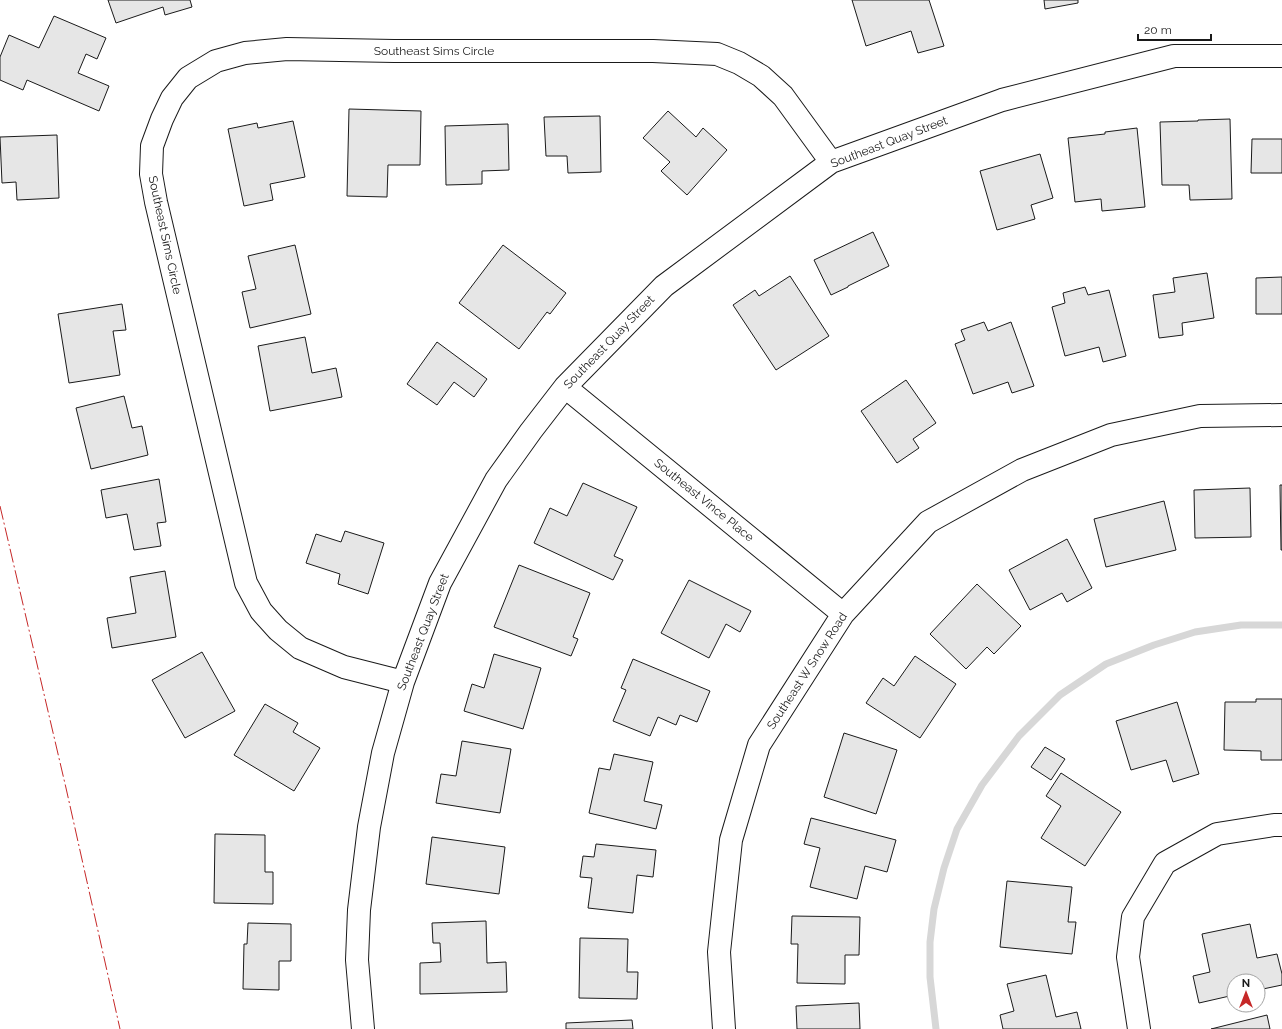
<svg xmlns="http://www.w3.org/2000/svg" width="1282" height="1029" font-family="Raleway,sans-serif">
<style>
.lines{fill:none;stroke-linecap:round;stroke-linejoin:round}
.stream{stroke:#d7d7d7;stroke-width:7}
.building{fill:#e6e6e6;stroke:#1a1a1a}
.street-casing{stroke:#1a1a1a;stroke-width:24}
.street{stroke:#fff;stroke-width:22}
.power{stroke:#c62828;stroke-width:1;stroke-dasharray:14 3 2 3;stroke-linecap:butt}
.labels{text-anchor:middle;stroke-width:3;stroke-linejoin:round;paint-order:stroke}
.street-label{font-size:12px;fill:#1a1a1a;stroke:#fff}
</style>
<rect width="100%" height="100%" fill="#fff"/>
<g class="lines">
<path class="stream" d="M936,1029L930,977V942L934,909L944,868L957,829L982,785L1019,736L1060,695L1106,664L1154,645L1195,632L1241,625H1282"/>
</g>
<path class="building" d="M108,0H190L192,7L165,15L163,7L116,23Z
M852,0H929L944,46L918,53L911,31L866,46Z
M1044,0H1078V3L1045,9Z
M54,16L106,38L97,59L86,54L78,73L109,86L99,111L27,80L23,90L0,80V57L9,35L39,48Z
M349,109L421,111L420,165H388L387,197L347,196Z
M668,111L696,137L703,128L727,150L687,195L661,171L670,162L643,138Z
M600,116L601,172L568,173L567,156H546L544,117Z
M1230,119L1232,199L1190,200L1189,185H1162L1160,122L1198,121V120Z
M293,121L305,177L270,184L273,200L244,206L228,129L257,123L258,128Z
M508,124L509,170L482,171V184L446,185L445,126Z
M1137,128L1145,207L1102,211L1101,199L1075,202L1068,138L1105,134V132Z
M57,135L59,198L17,200L16,182L2,183L0,137Z
M1252,139H1282V173H1251Z
M1040,154L1053,198L1031,205L1035,219L997,230L980,171Z
M873,232L889,266L848,286V287L831,295L814,260Z
M295,245L311,314L250,328L242,292L256,289L248,256Z
M503,245L566,293L550,314L547,312L519,349L459,303Z
M1207,273L1214,318L1182,323L1183,335L1159,338L1153,295L1175,292L1173,278Z
M790,276L829,336L776,370L733,305L755,290L759,296Z
M1282,277V314H1256V278Z
M1085,287L1088,295L1109,290L1126,356L1103,362L1099,347L1065,356L1052,307L1065,303L1063,293Z
M122,304L126,330L113,331L120,375L69,383L58,314Z
M984,322L988,331L1011,322L1034,386L1012,393L1008,382L973,394L955,344L965,340L961,330Z
M305,337L312,373L336,368L342,397L270,411L258,346Z
M437,342L487,379L474,397L454,382L437,405L407,384Z
M906,380L936,423L913,439L919,448L897,463L861,411Z
M124,396L132,428L142,426L148,455L91,469L76,408Z
M159,479L166,522L157,523L161,546L134,550L127,514L106,518L101,490Z
M583,483L637,507L614,556L623,560L613,580L534,543L550,508L567,516Z
M1280,485H1282V550H1281Z
M1250,488L1251,537L1195,538L1194,490Z
M1164,501L1176,550L1106,567L1094,519Z
M345,531L384,543L368,594L338,584L340,574L306,563L316,534L341,542Z
M1067,539L1092,588L1067,602L1062,593L1030,610L1009,570Z
M519,565L590,593L573,637L578,639L571,656L494,627Z
M165,571L176,637L112,648L107,618L136,613L130,577Z
M689,580L751,611L740,632L726,624L709,658L661,633Z
M977,584L1021,626L994,654L987,647L966,669L930,634Z
M202,652L235,711L185,738L152,680Z
M494,654L541,668L523,729L464,711L472,684L484,688Z
M915,656L956,684L920,738L866,703L883,678L894,686Z
M633,659L710,691L697,722L680,715L676,725L658,717L650,736L613,721L626,690L621,688Z
M1256,699H1282V760H1261V751L1224,750L1225,702H1256Z
M1177,702L1199,774L1173,782L1166,760L1131,770L1116,721Z
M265,704L298,723L293,732L320,748L294,791L234,755Z
M844,733L897,750L876,814L824,797Z
M462,741L511,749L500,813L436,803L441,774L456,776Z
M1045,747L1065,759L1051,780L1031,767Z
M614,754L653,762L644,801L662,805L656,829L589,813L599,768L610,770Z
M1061,773L1121,812L1085,866L1041,838L1061,806L1046,796Z
M811,818L896,840L887,872L865,866L857,899L810,887L820,848L804,844Z
M215,834L265,835V872H273V904L214,903Z
M432,837L505,847L499,894L426,884Z
M596,844L656,850L653,877L637,875L633,913L588,908L592,878L580,877L583,856L594,857Z
M1007,881L1072,887L1068,922H1076L1072,954L1000,947Z
M792,916L860,917L859,955H845V984L797,983L798,944H791Z
M486,921L487,963L506,962L507,992L420,994V963L441,962L440,943H433L432,923Z
M248,923L291,924V961H279V990L243,989L244,944H247Z
M1250,924L1257,958L1277,954L1282,974V985L1258,990V981H1234V995L1199,1003L1193,976L1210,972L1202,934Z
M580,938L628,939L627,972H638L637,999L579,998Z
M1046,975L1056,1017L1077,1012L1081,1029H1003L1000,1015L1014,1011L1007,984Z
M859,1003L860,1029H797L796,1006Z
M1267,1015L1270,1029H1211Z
M632,1020L633,1029H566V1023Z"/>
<g class="lines">
<g class="street-casing">
<path id="street" d="M565,387L843,614
M403,682L344,667L300,648L278,630L261,611L246,583L156,202L151,174L152,146L162,119L172,98L188,78L216,61L245,53L287,49L394,51H653L717,54L739,63L761,76L783,96L831,162
M363,1029L357,960L359,910L369,827L383,753L403,682L440,583L496,480L531,431L565,387L664,286L831,162L1002,100L1174,56H1282
M724,1029L719,952L731,840L759,745L843,614L928,522L1022,470L1111,435L1200,416L1282,415
M1139,1029L1128,957L1133,917L1165,863L1217,834L1274,825H1282"/>
</g>
<use href="#street" class="street"/>
<path class="power" d="M0,506L66,788L120,1029"/>
</g>
<g class="labels">
<g class="street-label">
<text x="434" y="55">Southeast Sims Circle</text>
<text transform="translate(889 142) rotate(-21)" y="4">Southeast Quay Street</text>
<text transform="translate(165 235) rotate(78)" y="4">Southeast Sims Circle</text>
<text transform="translate(609 342) rotate(-46)" y="4">Southeast Quay Street</text>
<text transform="translate(704 500) rotate(39)" y="4">Southeast Vince Place</text>
<text transform="translate(423 632) rotate(-69)" y="4">Southeast Quay Street</text>
<text transform="translate(807 671) rotate(-57)" y="4">Southeast W Snow Road</text>
</g>
</g>
<g transform="translate(1246 993)"><circle r="19" fill="#ffffff" stroke="#a3a3a3"/>
<path d="M0-3L7 15L0 10L-7 15Z" fill="#c62828"/>
<text y="-6" font-size="11" font-weight="bold" text-anchor="middle" fill="#1a1a1a">N</text>
</g>
<path d="M1138 34v6h73v-6" fill="none" stroke="#1a1a1a" stroke-width="2"/>
<text x="1144" y="34" font-size="12" fill="#1a1a1a" stroke="#ffffff" stroke-width="3" paint-order="stroke">20 m</text>
</svg>
